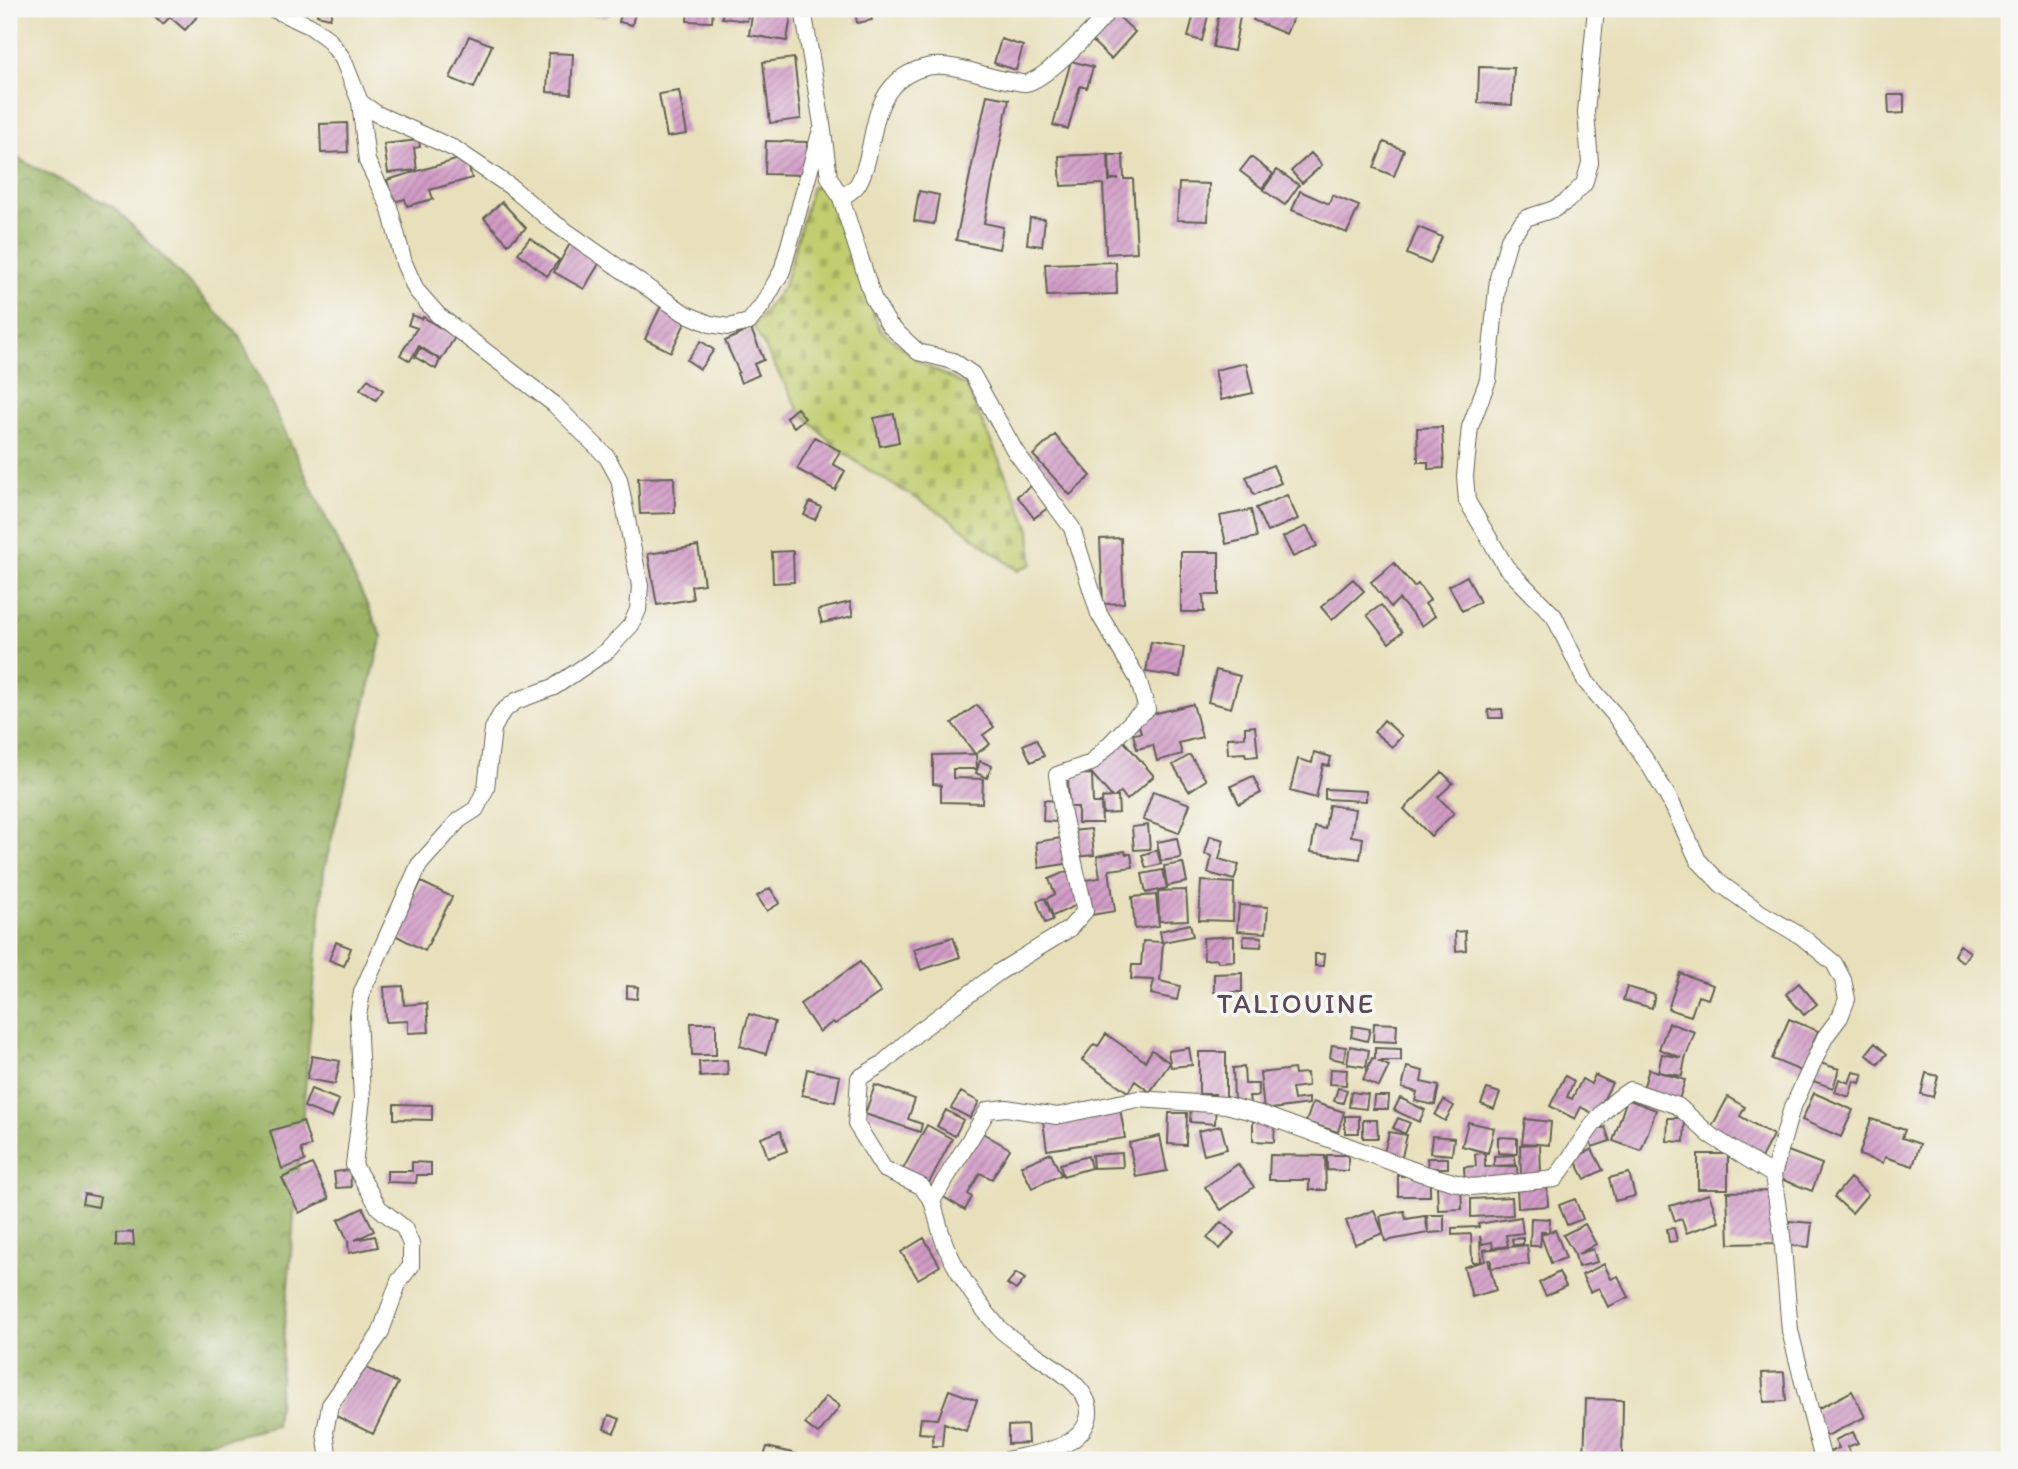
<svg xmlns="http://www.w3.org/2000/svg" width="2018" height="1469" font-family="Itim,sans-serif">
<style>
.forest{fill:url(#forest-crowns);stroke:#5a663e;stroke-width:2}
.cemetery{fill:url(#cemetery-stones);stroke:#6e7445;stroke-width:2}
.building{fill:url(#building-hatch)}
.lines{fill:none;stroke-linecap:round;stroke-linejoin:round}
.street-casing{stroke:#636154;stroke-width:18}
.street{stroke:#fff;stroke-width:16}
.labels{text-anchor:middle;stroke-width:7;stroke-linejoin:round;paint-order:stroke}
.quarter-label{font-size:28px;letter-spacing:2px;fill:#5c4958;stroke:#f6f6f2}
</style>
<defs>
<pattern id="forest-crowns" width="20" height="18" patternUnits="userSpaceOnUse" patternTransform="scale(1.75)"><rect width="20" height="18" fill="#98b061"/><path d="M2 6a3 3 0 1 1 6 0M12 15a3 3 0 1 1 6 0" fill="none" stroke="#7b8e4f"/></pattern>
<pattern id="cemetery-stones" width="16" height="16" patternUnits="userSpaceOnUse" patternTransform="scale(1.75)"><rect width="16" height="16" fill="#c1cd6e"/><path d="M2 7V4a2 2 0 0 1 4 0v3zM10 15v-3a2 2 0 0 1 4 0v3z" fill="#a5af5f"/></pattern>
<pattern id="building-hatch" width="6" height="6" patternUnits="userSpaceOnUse" patternTransform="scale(1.75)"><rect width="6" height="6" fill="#d29cc7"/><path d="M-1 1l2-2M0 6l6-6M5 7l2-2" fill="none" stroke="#aa7ea1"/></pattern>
</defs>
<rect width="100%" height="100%" fill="#f6f6f2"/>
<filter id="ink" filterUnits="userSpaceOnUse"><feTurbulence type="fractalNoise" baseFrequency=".0143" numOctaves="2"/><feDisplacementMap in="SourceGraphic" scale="14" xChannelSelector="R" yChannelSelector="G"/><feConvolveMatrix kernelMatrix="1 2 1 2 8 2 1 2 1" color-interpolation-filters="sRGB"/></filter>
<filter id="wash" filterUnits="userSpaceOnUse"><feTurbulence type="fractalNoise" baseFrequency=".00686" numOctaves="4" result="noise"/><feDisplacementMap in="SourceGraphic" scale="28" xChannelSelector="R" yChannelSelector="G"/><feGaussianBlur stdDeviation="1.57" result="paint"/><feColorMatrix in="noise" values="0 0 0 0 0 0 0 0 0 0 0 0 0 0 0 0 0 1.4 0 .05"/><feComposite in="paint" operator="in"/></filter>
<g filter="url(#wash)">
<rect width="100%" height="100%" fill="#e8e0bb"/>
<path class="forest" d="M9,154L115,208L239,335L382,636L324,870L276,1426L135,1460H9Z"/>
<path class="cemetery" d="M812,187H826L835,200L859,276L880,330L923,364L966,386L1030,529L1032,564L1018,571L946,516L870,471L838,449L800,412L753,326L784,286Z"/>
<g id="blocks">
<path class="building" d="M147,9H204L185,30L170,17L163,24Z
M318,9H333L330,18L317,15Z
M557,9H609L608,17L557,13Z
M622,9H636L632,25L619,22Z
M688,9H713L712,22L687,21Z
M723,9H749L747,21L722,18Z
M753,9L791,15L787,41L749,35Z
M870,9L872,20L857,23L855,11Z
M1076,9H1091L1086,16Z
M1195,9L1209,11L1202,41L1188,37Z
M1257,9H1297L1286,34L1253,20Z
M1219,12L1240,16L1234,51L1213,47Z
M1116,14L1135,32L1111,59L1091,40Z
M469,36L492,45L474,88L450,78Z
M1001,39L1023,46L1016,70L994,63Z
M549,53L573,54L571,94L547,92Z
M794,58L801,119L770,123L763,62Z
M1071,61L1093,67L1087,88L1080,86L1068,129L1053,125Z
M1479,67L1514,68L1512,105L1478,103Z
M679,91L687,134L667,137L659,94Z
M987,95L1009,99L984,223L1003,227L999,249L956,240Z
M1888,95H1904V113L1889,114Z
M347,123L348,152L321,153L320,124Z
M419,140L420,147L414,148L417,170L388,173L384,144Z
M766,141L807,142V175L765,174Z
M1384,142L1404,150L1394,176L1374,168Z
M1311,153L1322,165L1302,183L1291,171Z
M1108,154L1109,182L1110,180L1119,179H1110L1109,155H1123L1124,179H1133L1137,252L1106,254L1103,184L1061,186L1059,156Z
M466,157L472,178L430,190L433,199L407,206L405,199L393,202L387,180Z
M1251,157L1273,174L1262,188L1240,171Z
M1277,170L1299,185L1285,205L1263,190Z
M1179,183L1209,184L1208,221L1177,220Z
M919,191L939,195L934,224L914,221Z
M1300,191L1329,204L1332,195L1359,206L1347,233L1292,210Z
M502,202L526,228L508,244L484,218Z
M1030,218L1045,219L1042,246L1027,244Z
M1418,227L1442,237L1430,264L1407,254Z
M530,238L559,260L547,276L518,253Z
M572,240L603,257L584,289L554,272Z
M1116,262L1117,294L1047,296L1045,264Z
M661,306L687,319L671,352L645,339Z
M412,315L422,319L423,317L455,337L441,360L419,346L410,361L400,355L417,328L408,325Z
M751,329L764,360L754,364L759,375L741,383L737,373L739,372L725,341Z
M701,341L714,350L700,369L687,360Z
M420,348L440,360L436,369L415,357Z
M1246,363L1253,393L1221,400L1215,370Z
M368,379L383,390L376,400L360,389Z
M797,408L805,418L794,427L786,417Z
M894,414L899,442L880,446L874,418Z
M1442,427L1444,468L1428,469V462H1418L1417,428Z
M1055,435L1091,476L1070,495L1033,455Z
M815,437L840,451L833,464L845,471L835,490L797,469Z
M1273,465L1281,483L1254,495L1246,477Z
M674,477L675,513L640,514L638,478Z
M1033,485L1049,507L1034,518L1017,496Z
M1287,495L1298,519L1267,532L1256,508Z
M810,502L821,507L815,520L804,515Z
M1251,510L1257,537L1226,544L1220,516Z
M1307,526L1317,546L1293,557L1283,537Z
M1121,538L1124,603L1103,604L1100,539Z
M698,546L704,584L691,586L693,599L657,605L648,554Z
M793,551L794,582L773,583L772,552Z
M1181,552H1219V595H1203L1204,612H1181Z
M1394,563L1414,587L1418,584L1430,600L1425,604L1435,616L1422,626L1399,599L1391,607L1371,582Z
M1467,576L1480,602L1462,611L1449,586Z
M1353,579L1364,591L1332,620L1321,607Z
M850,602L853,616L822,623L818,610Z
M1381,605L1402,632L1389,643L1367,615Z
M1151,642L1184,647L1180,677L1146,672Z
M1216,670L1240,676L1231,708L1208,702Z
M1193,704L1202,737L1179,743L1182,754L1157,761L1153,745L1137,749L1133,734L1141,733L1137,718Z
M977,705L994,727L983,735L990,744L976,754L977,769H953V778L983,779L982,803L941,802V785L933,784V755L975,754L952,723Z
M1502,709L1503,718H1489L1488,710Z
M1384,720L1402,736L1392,747L1374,732Z
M1255,726L1258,756L1246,757L1245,753L1228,754L1227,738L1245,737V727Z
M1121,738L1154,776L1127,800L1121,792L1115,797H1118L1119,813L1103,814L1102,798L1112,797L1087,768Z
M1036,739L1044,756L1031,762L1023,745Z
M1314,752L1331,757L1329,766L1323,765L1316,798L1290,791L1298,759L1312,763Z
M1190,755L1206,780L1189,791L1173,765Z
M980,761L992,766L987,778L976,773Z
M1442,772L1453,783L1438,797L1454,813L1431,836L1404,809Z
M1092,774L1093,803H1101L1102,823H1078V807H1069L1068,775Z
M1253,776L1261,793L1239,804L1231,786Z
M1325,789L1366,791V801L1325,799Z
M1153,791L1190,804L1179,833L1143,820Z
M1044,800L1057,801L1056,822L1043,821Z
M1329,805L1355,809L1351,836L1363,838L1360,859L1311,852L1315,827L1325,829Z
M1148,825L1150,849L1134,850L1132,827Z
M1091,829L1094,855L1075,857L1072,831Z
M1210,836L1224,840L1219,859L1239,865L1234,880L1208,873L1212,856L1205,854Z
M1068,837L1072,863L1039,868L1036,842Z
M1177,838L1181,858L1161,861L1157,842Z
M1157,850L1161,864L1146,868L1142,855Z
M1125,851L1126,854H1131L1133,867L1109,870L1115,911L1091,915L1085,880L1100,878L1097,856Z
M1183,863L1187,882L1167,886L1164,866Z
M1163,870L1167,888L1146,893L1142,874Z
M1067,871L1081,903L1053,916L1046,899L1055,894L1049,879Z
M1201,881L1234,883L1233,921L1199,920Z
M421,882L452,897L425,951L395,935Z
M770,888L780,903L767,911L757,896Z
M1186,890L1188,920L1159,921L1158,891Z
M1156,895L1159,926L1135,929L1132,897Z
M1045,898L1053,920L1045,923L1037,901Z
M1239,905L1268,907L1266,933L1237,931Z
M1190,924L1193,936L1163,942L1160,981L1180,986L1177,1000L1151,994L1154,980L1131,979L1132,965H1141L1143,941L1162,942L1160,931Z
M1465,931L1466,950L1456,951L1455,932Z
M1234,936V961L1218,962L1217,959L1204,960L1203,938Z
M1244,936L1262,937L1261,947L1243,946Z
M953,937L960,957L921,970L914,949Z
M336,942L351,948L344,966L329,960Z
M1960,945L1970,952L1963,962L1954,955Z
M1315,954H1324L1323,966H1315Z
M860,962L881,992L835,1024L833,1022L819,1032L800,1004Z
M1242,973V992H1214V974Z
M1680,973L1713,985L1708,999L1698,996L1691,1016L1668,1009Z
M1799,983L1817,1004L1804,1015L1786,994Z
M403,986L404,1005L427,1003L429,1032L408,1033V1021L386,1022L384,987Z
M627,986L638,987L637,999L627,998Z
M1627,987L1655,995L1652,1008L1623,1000Z
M749,1014L775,1022L766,1054L740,1046Z
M1789,1019L1818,1031L1801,1071L1772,1059Z
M691,1023H716V1055H692Z
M1374,1023L1397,1024L1396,1042L1373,1041Z
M1669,1023L1695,1032L1685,1059L1682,1076L1658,1072L1662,1054L1682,1058L1659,1049Z
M1353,1026L1370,1029L1367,1041L1351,1037Z
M1106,1034L1145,1061L1152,1050L1170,1063L1168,1051L1189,1048L1192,1065L1171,1067L1170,1063L1150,1092L1135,1081L1128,1092L1082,1060L1094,1044L1098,1046Z
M1875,1043L1887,1054L1878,1064L1866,1054Z
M1332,1045L1346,1047L1344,1061L1330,1058Z
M1350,1046L1369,1050L1366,1067L1347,1064Z
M1375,1048L1401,1049V1061H1378L1389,1066L1379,1087L1363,1080L1372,1058L1375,1059Z
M1199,1052H1226V1101H1214L1215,1094H1199Z
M312,1056L340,1061L335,1084L307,1079Z
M727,1060L728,1075L700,1077L699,1062Z
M1820,1063L1839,1069L1833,1088L1813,1081Z
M1244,1067L1245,1084H1258V1096H1249L1250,1103L1234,1104L1233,1068Z
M1407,1067L1423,1071L1421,1082L1439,1086L1435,1105L1415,1101L1417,1092L1402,1088Z
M807,1069L840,1076L835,1102L802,1095Z
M1294,1069L1295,1074L1307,1073L1308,1086L1292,1088L1294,1100L1309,1098V1104L1264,1110L1260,1073Z
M1330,1069L1347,1070L1346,1085L1329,1084Z
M1649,1069L1685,1080L1678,1103L1642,1092Z
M1853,1072L1863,1074L1860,1083L1854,1081L1849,1097L1835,1092L1839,1079L1849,1083Z
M1926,1073L1938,1076L1933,1097L1921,1094Z
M1595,1075L1612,1083L1596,1115L1581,1107L1575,1119L1550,1106L1565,1076L1574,1081L1567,1097L1572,1099L1582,1079L1591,1084Z
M875,1085L915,1099L908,1119L922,1124L920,1132L865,1114Z
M1338,1088L1347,1090L1343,1103L1334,1101Z
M311,1089L339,1100L332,1118L304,1107Z
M1487,1089L1500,1093L1494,1109L1481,1104Z
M961,1092L979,1102L970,1118L951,1108Z
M1351,1092L1368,1094L1366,1109L1349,1107Z
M1814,1093L1853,1110L1841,1137L1802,1120Z
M1374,1096H1389L1388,1109H1373Z
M1728,1097L1745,1107L1740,1116L1773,1135L1761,1158L1710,1130Z
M1400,1098L1425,1110L1419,1122L1394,1110Z
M1627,1099L1656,1110L1641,1151L1613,1141Z
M1444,1100L1454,1106L1445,1121L1435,1115Z
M1191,1102L1216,1104L1215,1124L1190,1122Z
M1313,1102L1344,1112L1338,1132L1306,1122Z
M394,1104L432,1105V1120L394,1119Z
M1120,1108L1125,1138L1047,1150L1043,1121Z
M946,1110L963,1120L955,1136L937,1126Z
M1169,1113H1187L1186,1145L1168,1144Z
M1345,1116H1359V1133H1345Z
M1398,1118L1410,1123L1405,1134L1393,1128Z
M1668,1118H1685L1684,1142L1667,1141Z
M1525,1119L1551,1122L1549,1145L1540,1144L1541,1176L1521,1177L1520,1145L1539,1144L1522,1143Z
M1871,1119L1905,1130L1902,1138L1920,1144L1913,1166L1885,1157L1883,1163L1859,1155Z
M1253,1120L1275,1121L1274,1142L1253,1141Z
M1363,1120H1377L1378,1138H1363Z
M303,1121L311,1146L301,1149L305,1161L282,1169L270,1131Z
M1468,1122L1494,1128L1488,1153L1462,1146Z
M927,1125L952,1139L929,1183L903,1169Z
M1221,1126L1227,1149L1204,1155L1198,1131Z
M1605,1127L1610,1141L1592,1147L1588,1133Z
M780,1131L787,1151L768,1158L761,1138Z
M979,1131L1010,1149L992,1179L980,1173L968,1194L972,1197L965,1210L942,1196Z
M1389,1132L1407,1135L1401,1161L1383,1157Z
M1160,1136L1167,1171L1136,1177L1129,1143Z
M1432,1136L1454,1138L1452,1155L1430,1153Z
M1498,1137L1517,1138V1154L1498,1153Z
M1592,1149L1603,1170L1585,1179L1574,1158Z
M1788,1151L1822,1164L1812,1191L1778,1178Z
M1051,1153L1061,1175L1032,1188L1021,1166Z
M1122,1153L1123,1167L1093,1168L1092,1155Z
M1485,1153V1167L1517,1166L1518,1182L1465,1184L1464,1167L1476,1166L1475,1154Z
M1698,1154H1728V1189H1698Z
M1270,1155L1325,1156L1326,1190H1309V1180H1269Z
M1327,1155H1348V1171L1327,1170Z
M1515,1155L1516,1165L1494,1166V1156Z
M1088,1156L1091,1168L1063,1176L1060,1164Z
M1427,1158H1448V1168H1428Z
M412,1162L431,1163V1175H417L416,1183L387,1182V1171H412Z
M312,1164L329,1199L299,1213L282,1178Z
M1238,1164L1254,1187L1221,1210L1205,1187Z
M350,1170L351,1187L336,1188L334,1172Z
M1398,1173H1401V1176H1430V1196H1398Z
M1629,1173L1635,1196L1615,1201L1609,1178Z
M1850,1178L1868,1194L1852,1213L1834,1197Z
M1461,1184L1462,1209L1438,1210L1437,1185Z
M1547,1184L1548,1206L1518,1208L1517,1186Z
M1773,1191L1775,1243L1729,1244L1727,1192Z
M84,1194L100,1197L98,1207L82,1204Z
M1709,1194L1719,1222L1686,1233L1682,1219L1675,1221L1670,1206Z
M1512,1197L1513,1215L1471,1217V1199Z
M1575,1199L1583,1219L1567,1225L1559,1205Z
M363,1208L374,1231L355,1240L375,1236L378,1247L349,1253L348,1241L338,1220Z
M1374,1210L1383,1232L1380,1216L1404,1211L1406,1219L1425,1216L1428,1232L1427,1215H1444V1232L1428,1233L1385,1241L1383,1233L1355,1244L1346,1221Z
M1521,1217L1523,1233L1506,1235L1508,1246L1493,1248L1492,1242L1482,1244L1480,1236L1481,1262H1472L1471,1234L1452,1235V1228L1479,1227L1478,1224Z
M1531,1218L1550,1219L1549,1232H1541V1235L1555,1230L1566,1258L1551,1263L1541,1236L1540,1246H1530Z
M1789,1221L1812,1223L1809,1247L1787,1245Z
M1221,1222L1234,1233L1220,1249L1207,1238Z
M1585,1224L1596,1244L1578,1254L1593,1249L1597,1262L1578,1267L1575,1255L1563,1235Z
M1674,1228L1677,1241L1669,1242L1667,1229Z
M133,1232L134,1245L116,1246V1233Z
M924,1238L940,1266L918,1279L901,1252Z
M1523,1238V1244L1513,1245L1512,1239Z
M1527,1245L1529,1264L1491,1268V1260H1488L1496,1290L1472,1297L1464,1267L1485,1261L1484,1250Z
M1604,1264L1611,1279L1618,1276L1629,1297L1608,1307L1599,1288L1590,1292L1582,1275Z
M1559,1272L1566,1286L1546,1296L1539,1283Z
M1016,1273L1025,1279L1016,1290L1007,1284Z
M358,1364L398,1383L373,1434L334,1415Z
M1784,1372L1786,1401L1764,1402L1762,1373Z
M949,1390L977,1400L966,1431L944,1423L942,1446H932L933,1434L919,1433L921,1418L938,1419Z
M1852,1391L1865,1417L1827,1436L1814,1411Z
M826,1396L840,1406L818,1434L805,1424Z
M1586,1399L1623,1400L1622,1460H1584Z
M609,1415L620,1419L614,1433L604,1429Z
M1027,1425L1028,1443L1008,1444V1426Z
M1853,1432L1858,1443L1847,1447L1853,1460H1832L1829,1452L1839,1448L1835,1440Z
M767,1447L797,1454L796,1460H763Z"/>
</g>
</g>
<g filter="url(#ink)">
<use href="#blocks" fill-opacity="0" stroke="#636154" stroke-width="2"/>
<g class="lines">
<g class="street-casing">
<path id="street" d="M273,9L310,26L328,39L343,59L360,102L377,114L455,149L511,187L550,220L684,313L710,324L729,327L749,322L763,304L782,271L820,133
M803,9L822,124L829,177L841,198L873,298L889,325L918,352L953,361L972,374L1015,451L1072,528L1099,614L1138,679L1147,709L1135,718L1091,763L1057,775L1062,810L1085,911L1069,929L999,972L918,1032L882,1064L859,1078L856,1124L884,1169L921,1186L932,1201L988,1110L1006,1108L1057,1116L1138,1099L1226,1105L1264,1115L1421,1173L1471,1187L1555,1179C1580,1147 1594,1112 1630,1090L1678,1106L1710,1135L1773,1175
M1596,9L1586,112L1590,163L1584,184L1567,201L1554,209L1526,218L1509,239L1498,278L1488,380L1470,427L1465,476L1467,501L1506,567L1554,616L1586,682L1614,714L1651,768L1672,804L1698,860L1721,884L1761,913L1801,936L1834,963L1843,980L1847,999L1840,1017L1825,1037L1791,1111L1773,1175L1782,1235L1790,1331L1823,1460
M841,198C847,194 854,190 858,184C876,152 868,107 898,81C936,50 971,75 1011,81C1015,81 1022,84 1026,83C1047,79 1097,26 1110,9
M932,1201C937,1216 940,1233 946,1247C959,1276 979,1305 999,1328C1021,1352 1099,1381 1088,1419C1079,1450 1035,1453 1007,1460
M329,1460L325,1432L330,1405L380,1334L399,1281L411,1266V1244L404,1228L379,1208L354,1165L362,1099L358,1016L362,992L419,865L459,820L476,809L486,788L493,729L502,712L516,701L554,687L607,651L631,625L638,610L640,586L619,479L607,457L554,404L438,315L416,290L404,263L389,206L367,161L360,102"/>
</g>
<use href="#street" class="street"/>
</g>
</g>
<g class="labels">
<g class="quarter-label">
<text x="1296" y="1013">TALIOUINE</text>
</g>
</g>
<rect width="2018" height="1469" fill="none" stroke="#f6f6f2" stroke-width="35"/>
</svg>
